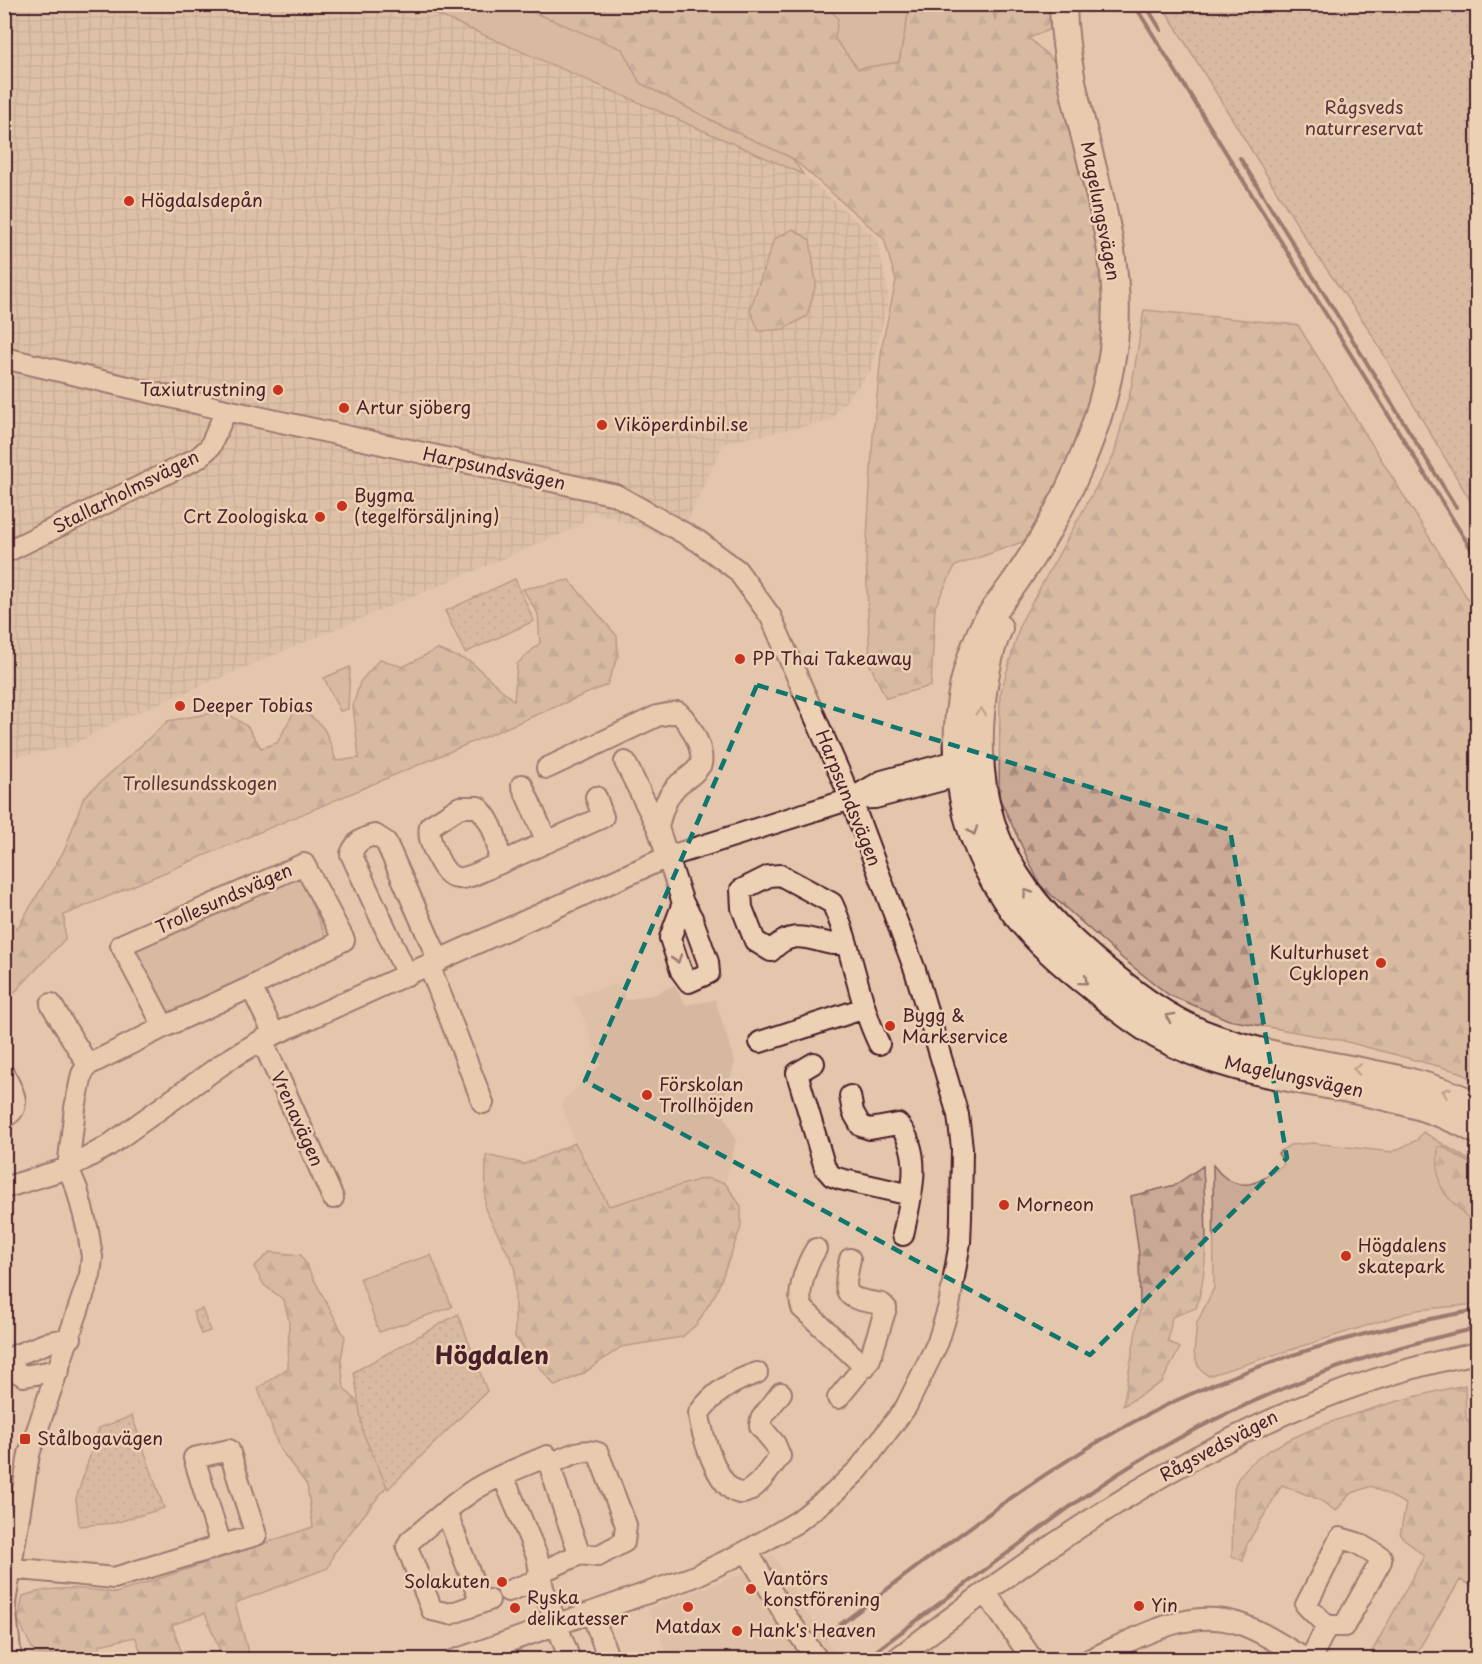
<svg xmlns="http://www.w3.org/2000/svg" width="1482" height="1664" font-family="'Playpen Sans',sans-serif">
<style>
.built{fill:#d6b8a1}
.industrial{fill:url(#industrial-grid)}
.green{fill:#caaa96;stroke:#8a6460;stroke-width:1.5}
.forest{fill:url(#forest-firs);stroke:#8a6460;stroke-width:1.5}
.park{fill:url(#park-dots);stroke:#8a6460;stroke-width:1.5}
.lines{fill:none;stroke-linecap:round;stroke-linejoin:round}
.minor-casing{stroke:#4a1f2b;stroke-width:24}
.major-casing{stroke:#4a1f2b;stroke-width:30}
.minor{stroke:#edd1b4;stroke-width:20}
.major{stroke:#edd1b4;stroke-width:26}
.rail{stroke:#4a1f2b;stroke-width:4}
.oneway{stroke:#9c7870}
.marked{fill:none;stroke:#0f766e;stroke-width:4.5;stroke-dasharray:12 8;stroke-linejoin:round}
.poi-dot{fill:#c8321e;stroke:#edd1b4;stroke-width:2}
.labels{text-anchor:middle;stroke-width:5;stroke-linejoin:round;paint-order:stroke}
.park-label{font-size:18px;fill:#5d343b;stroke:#edd1b4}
.poi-label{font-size:18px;fill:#4a1f2b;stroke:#edd1b4;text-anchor:start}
.street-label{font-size:18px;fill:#4a1f2b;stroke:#edd1b4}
.district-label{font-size:24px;font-weight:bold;fill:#4a1f2b;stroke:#edd1b4}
</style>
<defs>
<pattern id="industrial-grid" width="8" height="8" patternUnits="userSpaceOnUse" patternTransform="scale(1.5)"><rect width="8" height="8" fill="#d6b8a1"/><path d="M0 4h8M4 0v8" fill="none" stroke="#b09583"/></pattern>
<pattern id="forest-firs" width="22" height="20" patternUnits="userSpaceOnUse" patternTransform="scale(1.5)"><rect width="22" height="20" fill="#caaa96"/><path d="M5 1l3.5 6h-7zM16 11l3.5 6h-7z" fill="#a68a7b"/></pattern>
<pattern id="park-dots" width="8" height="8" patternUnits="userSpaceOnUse" patternTransform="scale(1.5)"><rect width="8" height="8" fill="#caaa96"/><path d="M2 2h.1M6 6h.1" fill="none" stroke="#a68a7b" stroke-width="1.8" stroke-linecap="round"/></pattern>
</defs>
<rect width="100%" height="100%" fill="#e3c6ac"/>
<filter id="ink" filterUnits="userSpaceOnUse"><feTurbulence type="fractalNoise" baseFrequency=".0167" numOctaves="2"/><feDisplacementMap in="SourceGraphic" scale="12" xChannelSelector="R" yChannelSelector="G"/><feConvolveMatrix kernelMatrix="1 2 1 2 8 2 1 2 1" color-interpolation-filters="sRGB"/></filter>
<g filter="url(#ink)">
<path class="built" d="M616,984L621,987L625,1000L655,994L674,985L686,1005L715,1000L735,1062L721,1108L736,1141L725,1183L705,1178L609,1206L575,1143L561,1102L600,1065L582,1014L572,997Z
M773,1554L803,1607L841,1659H654L667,1654L649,1609L739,1575Z"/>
<path class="industrial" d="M5,5H415L803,174L877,239L889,298L871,370L830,421L724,443L678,541L591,510L578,527L115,722L69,747L10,758L5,756Z"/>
<path class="green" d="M415,5H516L591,34L622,49L640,83L719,124L792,158L803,174Z
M790,5H910L899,62L858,69L835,39L828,8L798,12Z
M350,667L348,709L340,711L324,678Z
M299,873L326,938L164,1018L125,946Z
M1423,1132L1477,1165V1304L1416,1310L1208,1376L1198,1366L1194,1353L1197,1323L1214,1288L1213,1165C1216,1168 1219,1173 1222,1175C1244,1195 1266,1179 1284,1164L1278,1153L1290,1145L1312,1143L1392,1152L1417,1140Z
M431,1255L452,1307L379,1332L360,1278Z"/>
<path class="forest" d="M790,4L798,12L828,8L838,18L835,39L858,69L899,62L910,5H992L995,20L998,5H1050L1051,29L1029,38L1057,64L1104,246V365L1047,520L1022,542L955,566L935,607L931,686L886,698L870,665L866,556L873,436L882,345L896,281L884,239L792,158L719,124L640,83L622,49L516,5Z
M793,229L810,240L816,284L807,316L784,329L759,331L750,310L774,239Z
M1144,310L1298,325L1477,614V1083L1460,1072L1340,1040L1229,1020L1169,995L1123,959L1040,885L999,797L1000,695L1021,622L1114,455L1132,384Z
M569,580L617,636L618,656L607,685L64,915L65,939L12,995L5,982V909L17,929L65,849L84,797L168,721L224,711L248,727L261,748L277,743L295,710C324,718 328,734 336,761L359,758L353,706L360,682L380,659L403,667L437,649L471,662L514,701L517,664L540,643L538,614L523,589Z
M575,1143L609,1206L705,1178L725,1183L741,1206V1227L717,1291L697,1324L682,1337L621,1347L584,1373L555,1386L515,1337V1267L485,1209L486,1155L525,1164Z
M1442,1146L1477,1168V1228C1447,1192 1435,1200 1438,1147Z
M1203,1166C1205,1213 1211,1263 1196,1308L1172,1317L1168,1341L1180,1348L1162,1382L1123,1406L1140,1308L1139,1254L1131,1196L1175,1185Z
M270,1252L301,1255L345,1337L341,1359L344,1388L361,1406L390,1482L334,1553L328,1568L235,1603L250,1659H223L205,1613L172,1625L184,1660L144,1659L135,1637L99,1645L103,1659H67L65,1656L35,1654L18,1620L23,1596C53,1585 85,1588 116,1593L313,1527L307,1485L279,1448L258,1388L288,1368L289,1321L284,1300L264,1285L254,1267Z
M1465,1385L1466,1418L1477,1434V1588L1460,1580L1413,1659H1368L1424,1556L1400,1535L1406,1504L1371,1486L1350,1494L1336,1511L1318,1499L1282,1485L1247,1544L1243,1561L1232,1556C1233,1541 1231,1495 1236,1483C1258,1432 1414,1396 1465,1385Z"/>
<path class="park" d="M1162,5H1477V512L1368,328L1311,247Z
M515,579L534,621L465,653L445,611Z
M202,1309L210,1331L201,1334L193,1312Z
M458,1314L487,1391L388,1489L363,1433L354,1372Z
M132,1416L164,1508L115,1523L79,1526L76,1499L99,1428Z"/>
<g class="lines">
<g class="minor-casing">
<path id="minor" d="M4,358L226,410L616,495L698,541L737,570L771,617L851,799L915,970L958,1115L962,1148L961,1217L960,1242L949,1306L938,1342L906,1407L859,1469L834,1493L797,1522L747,1551L693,1577L455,1660
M4,553L198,458L210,447L226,410
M625,762L658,828L683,903L692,918L708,962L709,973L689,982L681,971L670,938L683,903
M547,768L657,716L678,712C690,723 704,748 701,764C695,774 688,777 679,784C667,795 661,812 658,828
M522,785L547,842
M851,799L882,781L952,762
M304,864L344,940L251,987L164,1027L121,945Z
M498,864C467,877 452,892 436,854C431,844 428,836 430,826L460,807H478C493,822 500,844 498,864L603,817L596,797
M846,943C821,950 798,921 771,951L755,941L742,908L741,890L769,876L780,875L832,903C853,948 857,999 879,1044
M429,965L483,1103
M407,975L351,854C356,842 362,838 375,835L386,842L439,961
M251,987L274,1034
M262,1040L333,1198
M760,1042L865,1008
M814,1063L797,1073L825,1168L832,1176L840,1179L911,1195
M88,1065L164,1027
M4,1075C12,1089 24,1108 4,1117
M850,1096L853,1112L861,1126L870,1129L898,1124C925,1154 910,1200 903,1235
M4,1188L68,1168L83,1160L108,1146L228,1060L262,1040L667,857L851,799L875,798L973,772
M816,1249C807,1263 796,1292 802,1308L865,1367
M59,1370L24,1376L15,1371L13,1363L16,1355L50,1342L71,1338
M757,1373C733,1381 714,1392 699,1413C700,1431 722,1506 748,1491C761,1484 771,1467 780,1456L775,1444L760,1426L761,1419L781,1393
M838,1398L870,1359L886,1308L882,1304C844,1298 842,1297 850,1259
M503,1476L537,1556L543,1588L570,1660
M446,1511L481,1603
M1340,1538L1357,1543L1381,1557V1561L1344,1626H1327L1306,1605Z
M747,1551L787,1618L818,1660
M10,1568L114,1578L256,1535L229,1450L194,1458L221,1545
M508,1591L533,1582L541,1572L580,1554
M986,1593L1033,1660
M489,1600L450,1614L432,1610L407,1547L410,1541C432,1523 453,1503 477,1488C499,1475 524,1466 547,1456C557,1489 567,1522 580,1554L598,1556L624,1542L626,1525L598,1453C581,1447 564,1458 549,1465
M592,1613L609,1660
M11,1660L5,1603L29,1454L90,1275L92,1257L88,1231L77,1189L68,1168L75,1108L82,1074L88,1065L51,1004
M895,1660C1070,1526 1257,1395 1478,1353
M1089,1660C1135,1639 1186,1607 1237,1623C1262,1631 1284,1647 1307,1660
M1310,1660L1327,1626"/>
</g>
<g class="major-casing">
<path id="major" d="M1063,4C1065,121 1130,232 1113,350C1102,429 1064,510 1019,576C1007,595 991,610 981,632C940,724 954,834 1016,914C1037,942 1064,965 1091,986C1112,1004 1134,1021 1157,1035C1257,1091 1378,1076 1478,1131
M999,628C988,654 983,685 981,713C971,831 1018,900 1107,972C1137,996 1167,1019 1202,1033C1292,1069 1390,1064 1478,1106"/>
</g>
<use href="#minor" class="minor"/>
<use href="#major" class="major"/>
<path class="rail" d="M1134,4L1478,560
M1145,4L1161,30
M1240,158L1456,507
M825,1636C937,1553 1047,1461 1175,1401C1272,1356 1372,1328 1478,1310
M864,1660C915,1621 966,1584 1017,1546C1061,1513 1105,1480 1152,1453C1254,1395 1363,1352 1478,1328"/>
</g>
<defs><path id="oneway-chevron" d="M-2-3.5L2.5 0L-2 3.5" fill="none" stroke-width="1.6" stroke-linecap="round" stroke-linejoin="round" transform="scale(1.5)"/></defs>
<g class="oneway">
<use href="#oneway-chevron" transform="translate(981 712) rotate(-85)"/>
<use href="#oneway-chevron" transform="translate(973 831) rotate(71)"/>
<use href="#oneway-chevron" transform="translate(1027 893) rotate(-124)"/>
<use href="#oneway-chevron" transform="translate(677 959) rotate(71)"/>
<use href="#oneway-chevron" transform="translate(1084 981) rotate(40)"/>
<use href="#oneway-chevron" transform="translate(1170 1017) rotate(-151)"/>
<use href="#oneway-chevron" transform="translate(1357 1069) rotate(-170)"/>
<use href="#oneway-chevron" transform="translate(1446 1092) rotate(-157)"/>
</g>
</g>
<path d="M0 0H1482V1664H0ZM757,685L1230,830L1287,1158L1090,1355L585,1081Z" fill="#e3c6ac" fill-opacity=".55" fill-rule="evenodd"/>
<path class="marked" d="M757,685L1230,830L1287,1158L1090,1355L585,1081Z"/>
<g class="poi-dot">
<circle cx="129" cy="201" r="6"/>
<circle cx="278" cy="390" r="6"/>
<circle cx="344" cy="408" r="6"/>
<circle cx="602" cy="425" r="6"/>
<circle cx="342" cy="506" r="6"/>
<circle cx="320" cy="517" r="6"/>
<circle cx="740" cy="659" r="6"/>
<circle cx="180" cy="706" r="6"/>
<circle cx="1381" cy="963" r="6"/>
<circle cx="890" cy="1026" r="6"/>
<circle cx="647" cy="1095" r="6"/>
<circle cx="1004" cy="1205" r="6"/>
<circle cx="1346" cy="1256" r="6"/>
<rect x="19" y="1433" width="12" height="12" rx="3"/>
<circle cx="502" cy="1582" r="6"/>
<circle cx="751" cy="1589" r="6"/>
<circle cx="1139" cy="1606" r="6"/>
<circle cx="688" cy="1607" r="6"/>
<circle cx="515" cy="1608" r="6"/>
<circle cx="737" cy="1631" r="6"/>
</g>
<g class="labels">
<g class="park-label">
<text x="1364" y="114">Rågsveds<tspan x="1364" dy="21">naturreservat</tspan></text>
<text x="200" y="790">Trollesundsskogen</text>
</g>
<g class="poi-label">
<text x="141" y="207">Högdalsdepån</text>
<text x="266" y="396" text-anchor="end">Taxiutrustning</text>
<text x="356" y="414">Artur sjöberg</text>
<text x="614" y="431">Viköperdinbil.se</text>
<text x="354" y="502">Bygma<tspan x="354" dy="21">(tegelförsäljning)</tspan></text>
<text x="308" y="523" text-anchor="end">Crt Zoologiska</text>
<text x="752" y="665">PP Thai Takeaway</text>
<text x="192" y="712">Deeper Tobias</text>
<text x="1369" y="959" text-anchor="end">Kulturhuset<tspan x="1369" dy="21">Cyklopen</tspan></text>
<text x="902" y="1022">Bygg &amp;<tspan x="902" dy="21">Markservice</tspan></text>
<text x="659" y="1091">Förskolan<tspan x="659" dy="21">Trollhöjden</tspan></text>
<text x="1016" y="1211">Morneon</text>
<text x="1358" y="1252">Högdalens<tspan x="1358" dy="21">skatepark</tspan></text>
<text x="37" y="1445">Stålbogavägen</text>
<text x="763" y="1585">Vantörs<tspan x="763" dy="21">konstförening</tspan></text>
<text x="490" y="1588" text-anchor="end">Solakuten</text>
<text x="527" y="1604">Ryska<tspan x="527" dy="21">delikatesser</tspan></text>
<text x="1151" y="1612">Yin</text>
<text x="688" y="1633" text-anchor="middle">Matdax</text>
<text x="749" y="1637">Hank's Heaven</text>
</g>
<g class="street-label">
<text transform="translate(1100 211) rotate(79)" y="6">Magelungsvägen</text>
<text transform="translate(494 469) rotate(12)" y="6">Harpsundsvägen</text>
<text transform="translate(126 492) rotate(-27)" y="6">Stallarholmsvägen</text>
<text transform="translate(848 798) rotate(68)" y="6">Harpsundsvägen</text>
<text transform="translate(224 899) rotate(-24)" y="6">Trollesundsvägen</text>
<text transform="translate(1294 1077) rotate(12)" y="6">Magelungsvägen</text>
<text transform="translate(297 1119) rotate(66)" y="6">Vrenavägen</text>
<text transform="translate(1219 1446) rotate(-28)" y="6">Rågsvedsvägen</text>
</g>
<g class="district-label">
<text x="492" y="1364">Högdalen</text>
</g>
</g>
<rect width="1482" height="1664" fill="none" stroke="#edd1b4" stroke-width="24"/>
<rect x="12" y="12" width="1458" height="1640" fill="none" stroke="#4a1f2b" stroke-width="2" filter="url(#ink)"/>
</svg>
